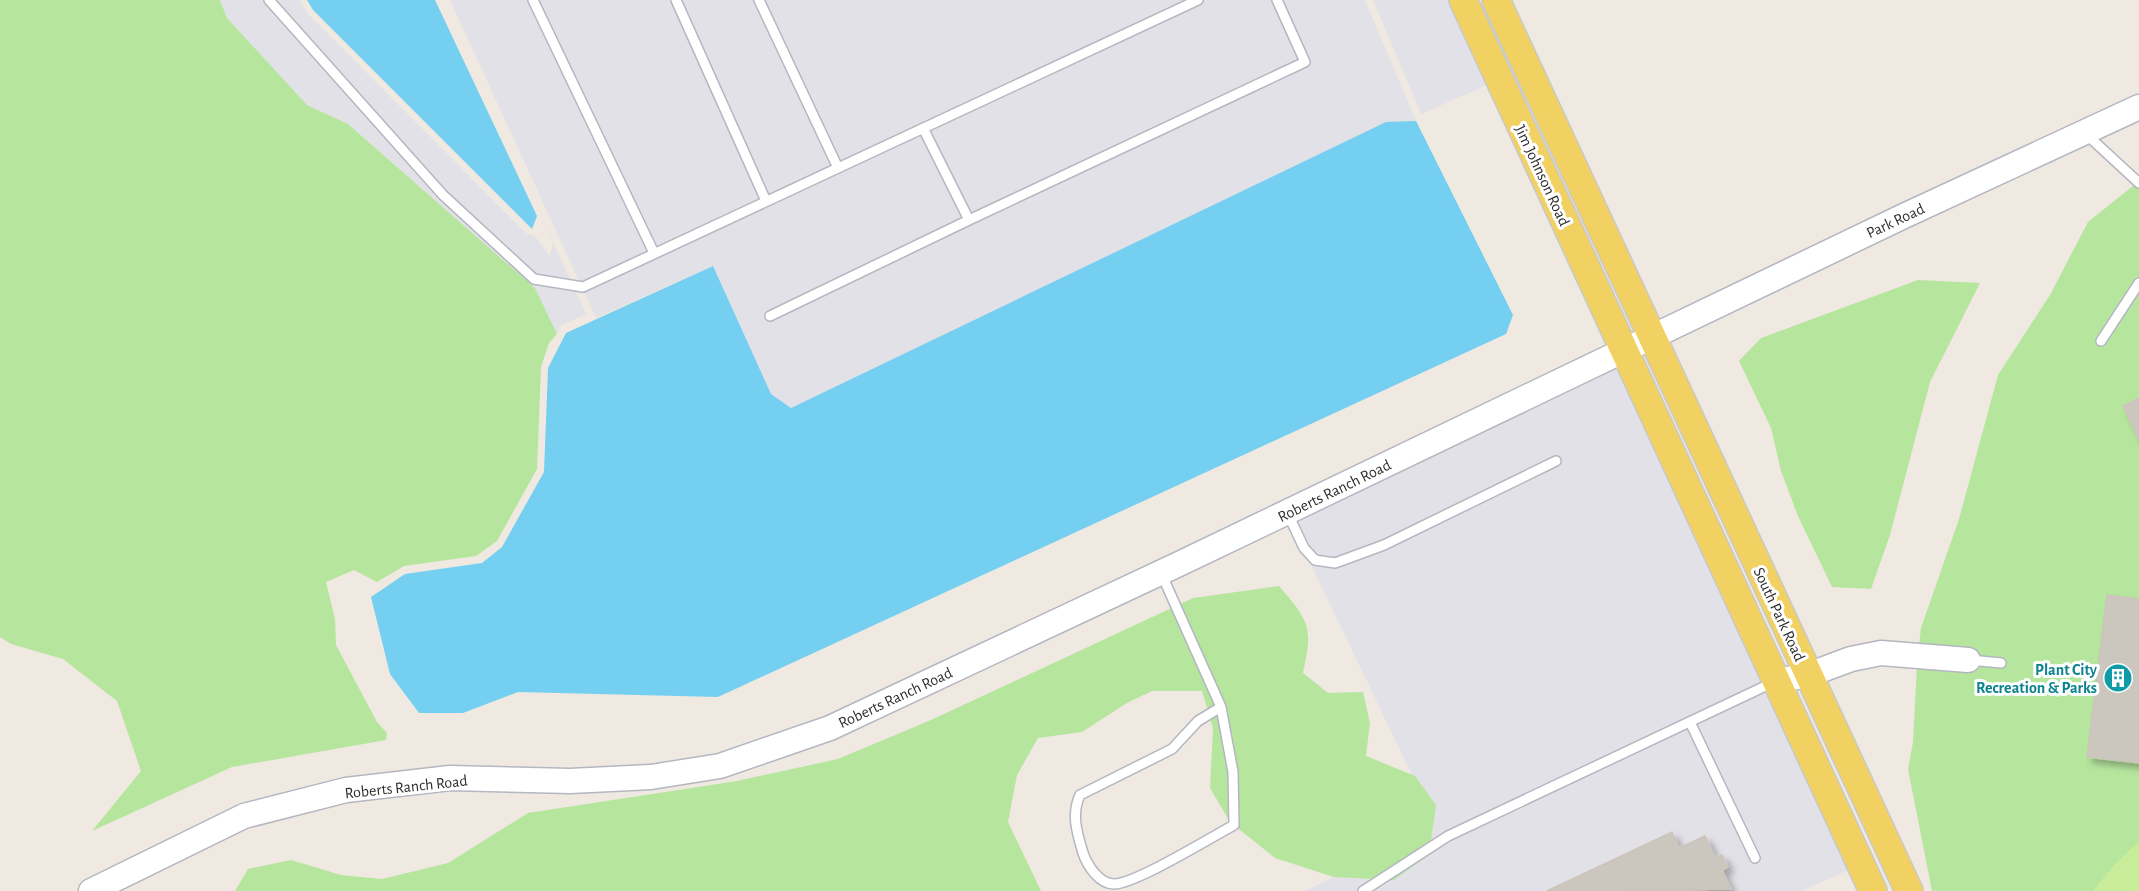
<svg xmlns="http://www.w3.org/2000/svg" width="2139" height="891" font-family="'Alegreya Sans',sans-serif">
<style>
.industrial{fill:#e3e1e8}
.green{fill:#b6e59e}
.pitch{fill:#c9ec9a}
.water{fill:#75cff0}
.building{fill:#cbc7bf;stroke:#cbc5ba;stroke-width:1.5;filter:url(#shadow)}
.lines{fill:none;stroke-linecap:round;stroke-linejoin:round}
.lane-casing{stroke:#b4b7c1;stroke-width:12}
.secondary-casing{stroke:#b4b7c1;stroke-width:27}
.primary-casing{stroke:#c9c9c9;stroke-width:30}
.lane{stroke:#fff;stroke-width:9}
.secondary{stroke:#fff;stroke-width:24}
.primary{stroke:#f2d163;stroke-width:27}
.labels{text-anchor:middle;stroke-width:6;stroke-linejoin:round;paint-order:stroke}
.street-label{font-size:16px;fill:#2e2e2e;stroke:#fff}
.culture-label{font-size:16px;font-weight:bold;fill:#0d838f;stroke:#fff;text-anchor:end}
</style>
<defs>
<filter id="shadow"><feDropShadow dx="5.5" dy="5.5" stdDeviation="3" flood-color="#0004"/></filter>
</defs>
<rect width="100%" height="100%" fill="#efe9e1"/>
<path class="industrial" d="M220,0H299L309,15L527,234L535,236L550,256L553,244L543,220L586,314L562,325L557,334L535,288L348,124L307,105L227,18Z
M450,0H1365L1416,121L791,408L771,394L712,266L596,318Z
M1373,0H1454L1492,83L1421,114Z
M1620,362L1853,868L1802,891H1304L1334,877L1394,880L1429,855L1436,805L1412,775L1290,521Z"/>
<path class="green" d="M0,0H220L227,18L307,105L348,124L535,288L557,334L549,343L541,367L537,469L497,541L476,556L404,566L377,582L354,570L326,582L335,619L336,645L377,722L387,733L386,740L232,767L92,831L141,771L117,701L63,659L11,644L0,637Z
M2139,181V891H1932L1908,769L1913,742L1917,664L1976,670L1977,652L1919,645L1921,628L1959,519L1998,375L2050,295L2088,222Z
M1918,280L1980,283L1930,382L1890,535L1871,589L1832,587L1798,516L1781,471L1771,428L1739,361L1761,338Z
M1279,586C1310,622 1313,627 1303,673L1328,693L1363,692L1370,723L1366,756L1415,776L1436,805L1429,855L1394,880L1334,877L1275,858L1230,822L1210,788L1213,728L1202,691H1152L1127,703L1082,732L1038,738L1017,775L1008,822L1041,891H235L248,869L291,860L341,875L382,879L448,863L528,813L737,781L838,759L931,720L1193,598Z"/>
<path class="pitch" d="M2139,841V891H2093L2113,866Z"/>
<path class="water" d="M307,0H435L537,216L532,229L313,10Z
M1416,121L1513,315L1506,334L718,697L518,692L463,713H419L390,674L371,597L405,574L482,563L502,547L544,472L548,368L566,333L713,266L771,394L791,408L1386,122Z"/>
<path class="building" d="M2139,398V440L2123,406Z
M2107,595L2139,599V763L2087,757Z
M1672,832L1679,848L1705,836L1715,857L1722,855L1728,867L1722,870L1731,889L1547,891Z"/>
<g class="lines">
<g class="lane-casing">
<path id="lane" d="M269,0L443,195L534,279L583,287L1198,0
M533,0L654,253
M676,0L766,201
M759,0L838,168
M923,128L969,220L1305,62L1277,0
M2086,134L2139,183
M770,316L969,220
M2101,341L2139,283
M1287,512L1304,548L1315,560L1335,563L1384,545L1556,461
M1161,573L1221,707L1198,721L1172,749L1080,795C1071,814 1077,833 1083,853C1087,865 1099,884 1114,884C1135,884 1210,838 1234,825L1233,772L1221,707
M1970,660L2001,663
M1690,722L1755,858
M1363,891L1448,836L1774,682"/>
</g>
<g class="secondary-casing">
<path id="secondary" d="M1776,681L1808,675L1851,659L1881,653L1968,660
M91,891L244,816L346,790L450,778L570,781L651,777L720,766L830,728L1179,564L1906,215L2139,107"/>
</g>
<g class="primary-casing">
<path id="primary" d="M1463,0L1873,891
M1496,0L1909,891"/>
</g>
<use href="#lane" class="lane"/>
<use href="#secondary" class="secondary"/>
<use href="#primary" class="primary"/>
</g>
<defs>
<g id="building-disc" transform="scale(1.5)"><circle r="9.5" fill="#0f9aa8" stroke="#fff"/><path d="M-4-6H4V6H1V3H-1V6H-4ZM-2.5-4.3h1.7v1.8h-1.7ZM.8-4.3h1.7v1.8H.8ZM-2.5-1h1.7V.8h-1.7ZM.8-1h1.7V.8H.8Z" fill="#fff"/></g>
</defs>
<g fill-rule="evenodd">
<use href="#building-disc" x="2118" y="678"/>
</g>
<g class="labels">
<g class="street-label">
<text transform="translate(1543 175) rotate(65)" y="6">Jim Johnson Road</text>
<text transform="translate(1895 220) rotate(-25)" y="6">Park Road</text>
<text transform="translate(1334 490) rotate(-26)" y="6">Roberts Ranch Road</text>
<text transform="translate(1780 614) rotate(65)" y="6">South Park Road</text>
<text transform="translate(895 697) rotate(-25)" y="6">Roberts Ranch Road</text>
<text transform="translate(406 786) rotate(-6)" y="6">Roberts Ranch Road</text>
</g>
<g class="culture-label">
<text x="2097" y="675">Plant City<tspan x="2097" dy="18">Recreation &amp; Parks</tspan></text>
</g>
</g>
</svg>
